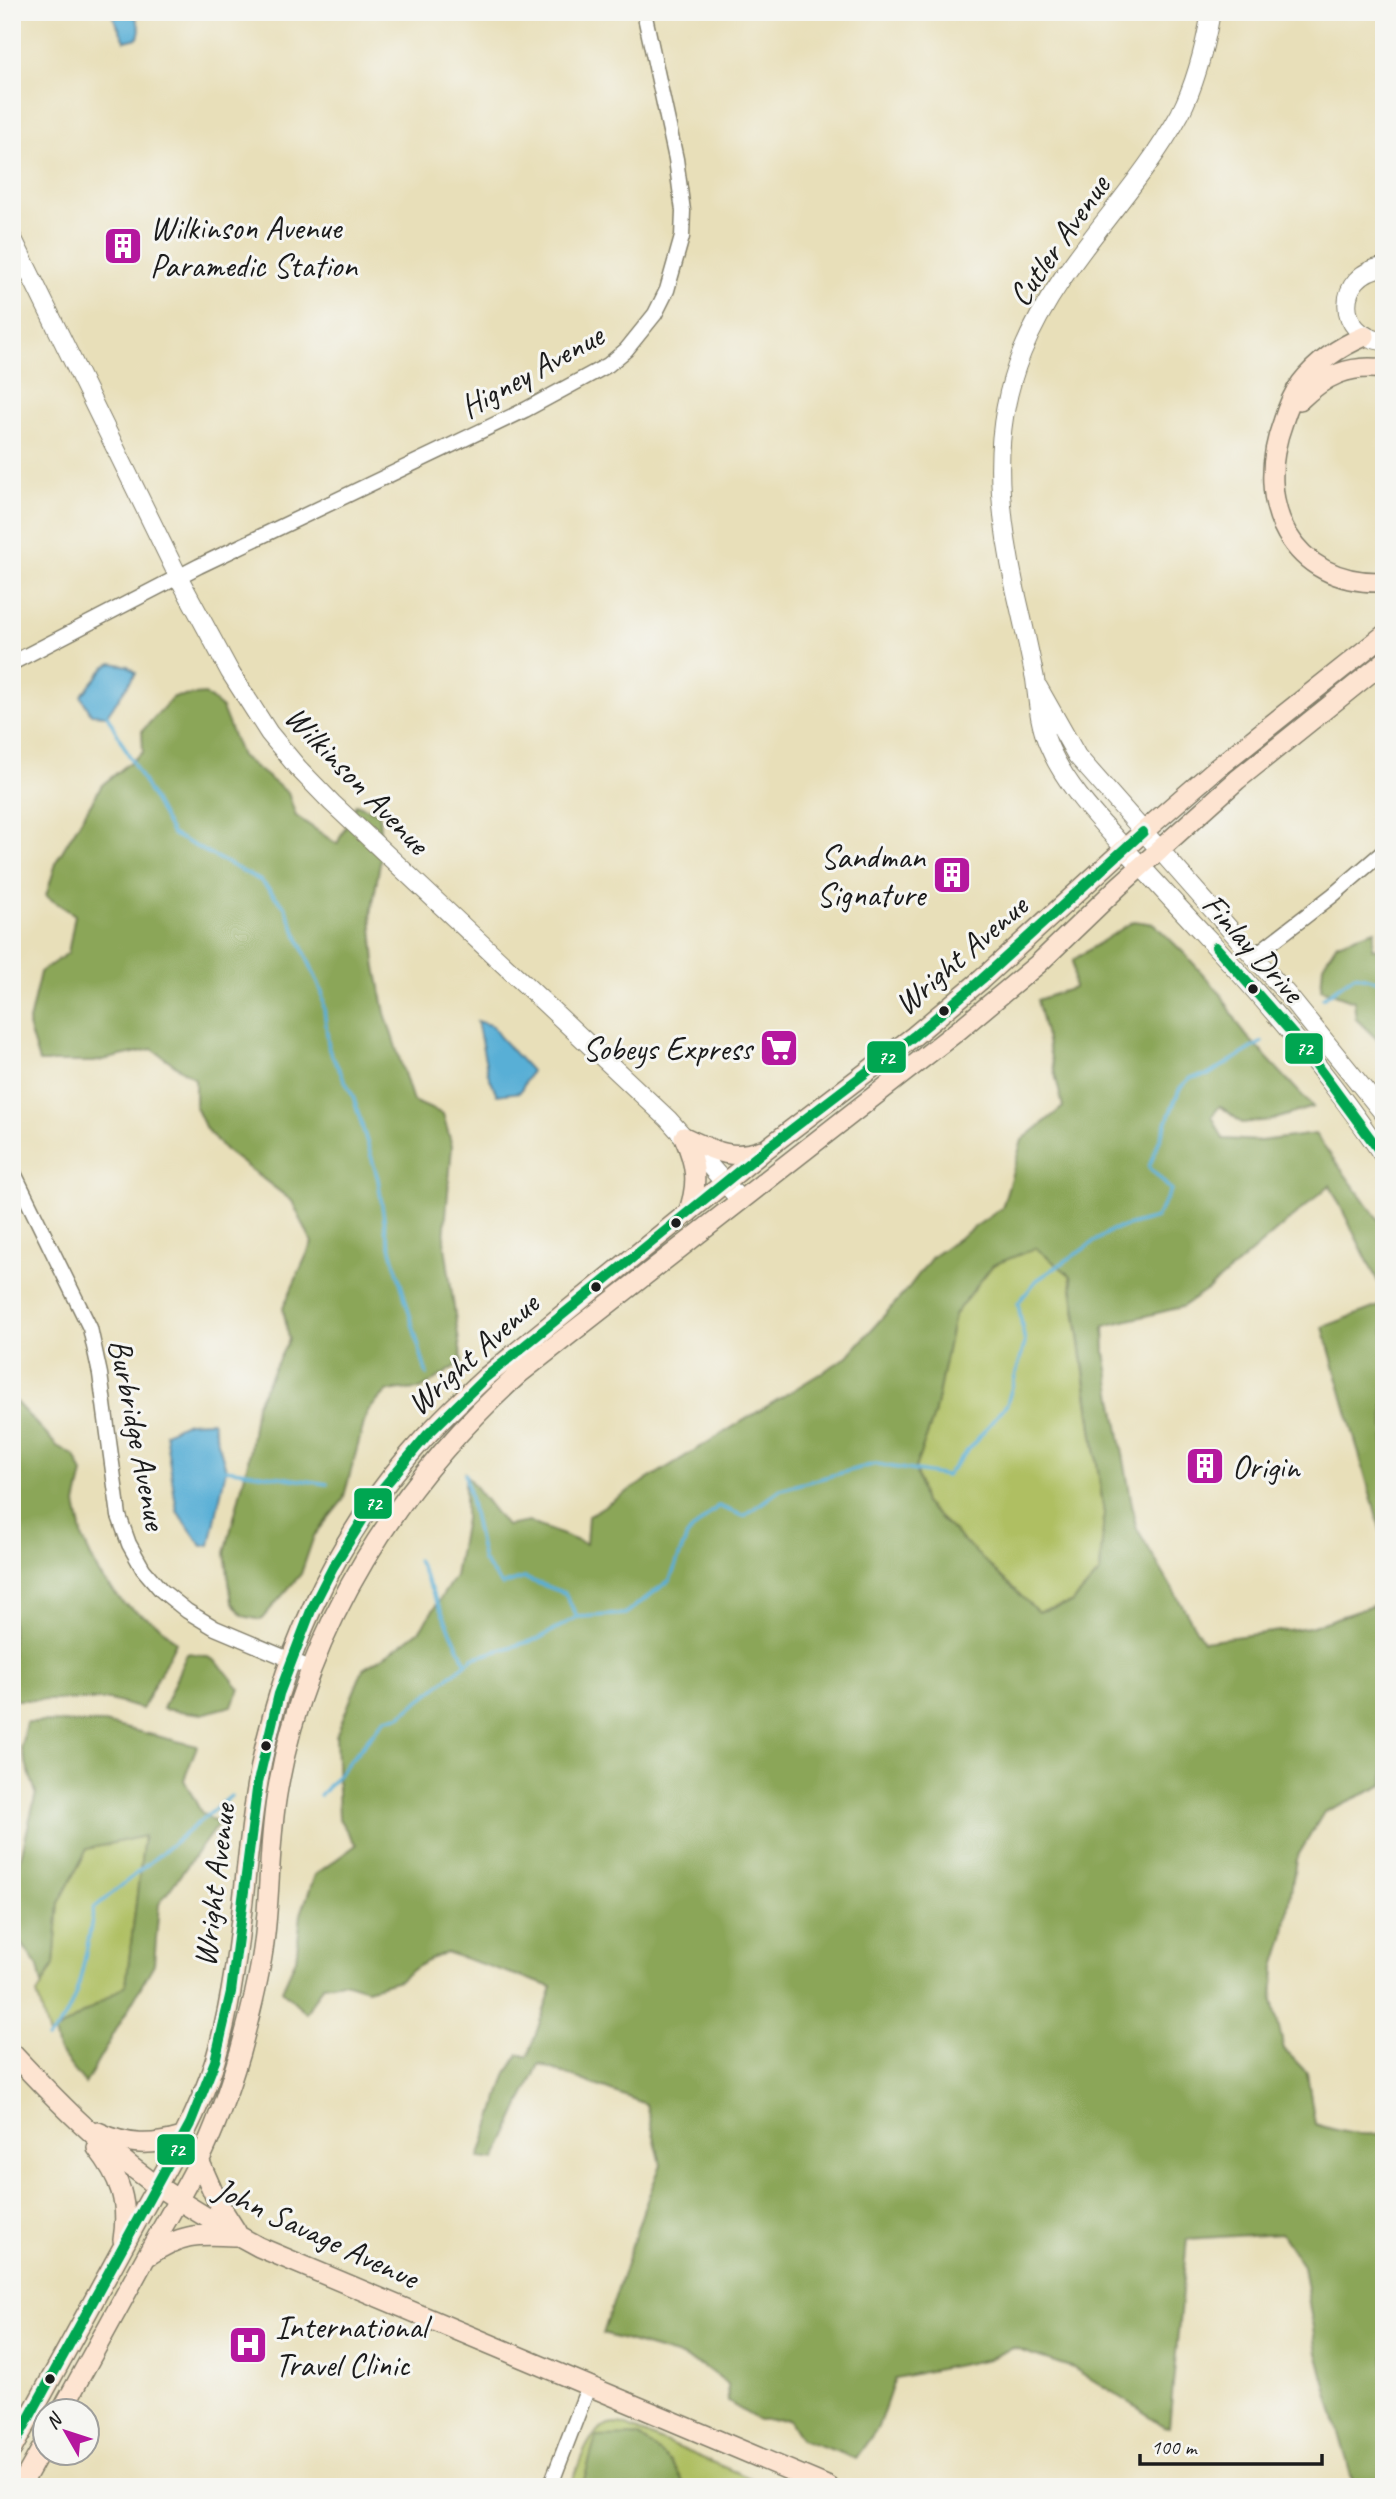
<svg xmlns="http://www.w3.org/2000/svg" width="1396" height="2499" font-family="Caveat,sans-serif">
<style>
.green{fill:#afbf62;stroke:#666e3f;stroke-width:2}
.forest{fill:#8ba658;stroke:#54613a;stroke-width:2;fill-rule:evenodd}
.water{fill:#59afd6;stroke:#3a6679;stroke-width:2}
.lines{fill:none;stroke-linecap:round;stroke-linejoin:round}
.stream{stroke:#59afd6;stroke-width:3.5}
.minor-casing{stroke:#827e6a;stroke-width:17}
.tertiary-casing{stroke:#827e6a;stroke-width:20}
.secondary-casing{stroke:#827e6a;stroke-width:22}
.minor{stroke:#fff;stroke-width:14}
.tertiary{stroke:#fff;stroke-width:18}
.secondary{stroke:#fde4d1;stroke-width:19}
.bus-1-casing{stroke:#f6f6f2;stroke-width:16}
.bus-1{stroke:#00a651;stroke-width:10}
.bus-dot{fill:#1c1c1c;stroke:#f6f6f2;stroke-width:2.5}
.labels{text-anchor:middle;stroke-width:6;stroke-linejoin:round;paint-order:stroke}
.poi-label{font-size:33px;fill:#1c1c1c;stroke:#f6f6f2;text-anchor:start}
.street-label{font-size:33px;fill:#1c1c1c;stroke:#f6f6f2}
.line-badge{stroke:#f6f6f2;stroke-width:2.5}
.badge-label{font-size:19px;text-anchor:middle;font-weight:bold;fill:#fff}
</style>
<rect width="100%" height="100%" fill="#f6f6f2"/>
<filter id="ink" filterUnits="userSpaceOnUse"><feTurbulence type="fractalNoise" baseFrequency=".0143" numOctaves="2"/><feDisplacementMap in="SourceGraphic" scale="14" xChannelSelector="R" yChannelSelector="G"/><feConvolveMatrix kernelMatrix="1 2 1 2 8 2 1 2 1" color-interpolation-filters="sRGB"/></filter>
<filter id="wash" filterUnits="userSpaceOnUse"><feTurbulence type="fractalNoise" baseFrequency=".00686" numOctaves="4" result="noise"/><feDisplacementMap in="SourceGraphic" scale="28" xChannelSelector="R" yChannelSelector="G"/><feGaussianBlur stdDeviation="1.57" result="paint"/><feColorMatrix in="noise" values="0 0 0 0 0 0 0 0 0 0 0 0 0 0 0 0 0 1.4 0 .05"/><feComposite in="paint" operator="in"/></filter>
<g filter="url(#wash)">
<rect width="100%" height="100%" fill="#e8dfb9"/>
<path class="green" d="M1036,1247L1070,1275L1104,1513L1100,1572L1072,1603L1037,1612L924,1503L915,1468L934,1416L954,1315L993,1265Z
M144,1836L126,1985L49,2036L37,1994L54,1965L59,1903L87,1849Z
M616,2424L624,2425L771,2487H570C580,2464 587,2426 616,2424Z"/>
<path class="forest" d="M205,694L222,708L241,756L288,793L296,816L337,844L356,804L379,813L381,857L371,914L375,962L385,1013L413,1101L443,1114L452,1146L444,1239L462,1362L421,1389L387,1391L367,1412L343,1500L314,1536L301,1574L261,1620L243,1616L232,1602L225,1553L248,1462L256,1405L289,1339L283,1308L312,1243L292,1201L225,1150L206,1129L195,1105V1079L152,1049L94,1062H39L28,1026L40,972L68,953L75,915L46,896L57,860L102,785L143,752L142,731L173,697Z
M1134,921L1154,924L1184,953L1221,994L1243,1032L1313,1107L1272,1120L1242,1123L1220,1106L1212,1116L1223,1139L1260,1141L1315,1134L1384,1227V1294L1330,1185L1209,1289L1182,1307L1104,1326L1105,1353L1136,1527L1203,1641L1310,1627L1384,1602V1785L1324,1812L1296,1859L1284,1938L1275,1967L1273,2001L1284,2049L1307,2073L1315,2124C1337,2131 1360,2137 1384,2133V2487H1354L1317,2353L1303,2266L1281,2233L1187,2239L1169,2427L1163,2426L1135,2406L1073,2368L1012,2348L988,2359L895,2378L878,2427L856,2458L800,2439L788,2419L758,2420L728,2402L727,2384L703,2366L676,2355L603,2334L643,2211L661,2164L646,2104L539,2064L495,2160L479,2158L507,2073L519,2054L528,2057L552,1987L445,1952L416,1967L399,1980L367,1989L344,1982L323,1985L306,2013L282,1990L296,1959L301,1914L315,1875L356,1845L339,1819L336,1736L363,1669L391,1652L420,1630L455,1576L465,1519V1474L506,1526L529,1522L586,1544L588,1516L847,1357L906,1291L932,1257L1002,1208L1022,1140L1063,1107L1037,1000L1074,988L1073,960ZM1036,1248L1071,1276L1104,1513L1100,1572L1072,1603L1038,1612L924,1503L915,1468L934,1416L954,1315L993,1265Z
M1375,930L1372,949L1384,948V1046L1356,1019L1354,1001L1321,989L1323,965L1337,943Z
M1384,1304V1542L1323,1327Z
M12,1398L57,1446L75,1456L83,1473L76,1504L83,1539L99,1574L124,1604L159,1625L176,1642L142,1709L110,1700H12Z
M187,1653C219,1655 221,1667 240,1689L232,1706L202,1714L163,1709Z
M26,1722L104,1723L197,1746L184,1780L201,1812L218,1824L159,1904L154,1964L85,2084L58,2050L54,2033L126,1985L144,1836L87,1849L59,1903L54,1965L42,1985L38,1967L20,1941L12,1943V1877L19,1865L36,1793L21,1748Z
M639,2436L671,2462L686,2487H582L596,2437Z"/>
<path class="water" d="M111,12H134L140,29L138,38L125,41Z
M112,663L128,666L136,673L107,715L91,714L81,696L106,666Z
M477,1021L493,1026L499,1036L531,1071L520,1092L497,1095L488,1074Z
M212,1421L226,1469L210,1545L202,1546L177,1511L165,1433L187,1422Z"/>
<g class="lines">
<path class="stream" d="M107,715L172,834L261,881L285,907L322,992L329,1050L353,1096L378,1179L386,1232L427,1375
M1323,998L1355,975L1384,982
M226,1469L327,1484
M465,1474L483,1561L502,1585L524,1578L565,1593L577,1617
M417,1560L466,1663
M320,1796L386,1718L400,1716L473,1658L538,1639L577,1617L625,1614L670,1580L687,1536L718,1506L744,1516L781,1489L875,1464L946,1476L1007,1404L1025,1343L1018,1303L1037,1280L1112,1230L1156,1218L1171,1190L1149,1167L1180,1088L1190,1078L1208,1075L1262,1042
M47,2039C81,2011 86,1949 94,1908L231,1796"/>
</g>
</g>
<g filter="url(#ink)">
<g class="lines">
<g class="minor-casing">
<path id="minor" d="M12,663L199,566L525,410L608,365L626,350L655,314L667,290L682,237L683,211L676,159L644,12
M1254,956L1333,895L1384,851
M12,1169L90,1328L100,1374L119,1516L129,1544L143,1569L161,1590L187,1611L215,1628L310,1668
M550,2487L589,2385"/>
</g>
<g class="tertiary-casing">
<path id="tertiary" d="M1211,12C1205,46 1196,83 1180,114C1133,199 1060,260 1022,352C990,431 998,507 1015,588C1022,618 1029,649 1035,679C1038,702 1039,723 1048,744C1065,785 1097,818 1127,851C1155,882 1184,913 1213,944C1275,1011 1333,1081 1384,1157
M12,237L179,578L230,672L269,733L298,768L332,803L668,1119L741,1201
M1384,267C1335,273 1335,337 1384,341
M1038,687L1077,756L1286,993L1384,1114"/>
</g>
<g class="secondary-casing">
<path id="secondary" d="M1365,336C1339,347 1318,361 1301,383C1293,394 1287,409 1283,422C1253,503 1290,585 1384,582
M1300,400C1325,376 1349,364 1384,369
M684,1137C713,1150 730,1161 762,1150
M684,1137C696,1164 699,1184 688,1213
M12,2053C54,2098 99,2144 149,2180C184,2205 222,2227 259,2247L829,2487
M98,2132C127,2146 152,2146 182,2137
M97,2148C120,2177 129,2202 123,2240
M199,2160L217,2201L236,2231
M148,2256C182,2233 196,2234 235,2236
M61,2412C91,2357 121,2302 151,2248C167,2219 184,2191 199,2161C216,2127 229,2089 240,2052C249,2019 258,1984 263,1950C271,1896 268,1841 278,1788C307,1625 399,1482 520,1373L960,1029L1038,964L1118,887L1237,780L1384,662
M12,2449C54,2374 95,2298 136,2223C165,2171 197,2118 215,2061C242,1970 242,1875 258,1782C278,1664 332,1545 410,1454C434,1426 460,1401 486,1377L766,1149L914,1036L982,979L1143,832L1217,768L1384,635
M20,2487L46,2441"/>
</g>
<use href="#minor" class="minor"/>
<use href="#tertiary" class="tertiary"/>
<use href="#secondary" class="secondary"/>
<g class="bus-1-casing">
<path id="bus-1" d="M1216,947L1298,1040L1384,1157
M12,2449L190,2124L215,2061L231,1992L258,1782L279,1694L312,1608L333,1567L382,1489L428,1434L486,1377L766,1149L914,1036L982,979L1143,832"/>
</g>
<use href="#bus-1" class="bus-1"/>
</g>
</g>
<defs>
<g id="building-square" transform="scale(2.0125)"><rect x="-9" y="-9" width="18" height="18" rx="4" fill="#b5179e" stroke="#f6f6f2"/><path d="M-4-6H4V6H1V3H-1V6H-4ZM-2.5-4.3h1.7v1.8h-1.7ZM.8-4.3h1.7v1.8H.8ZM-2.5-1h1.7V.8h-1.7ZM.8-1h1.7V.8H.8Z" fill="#fff"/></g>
<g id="supermarket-square" transform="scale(2.0125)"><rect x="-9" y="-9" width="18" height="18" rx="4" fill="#b5179e" stroke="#f6f6f2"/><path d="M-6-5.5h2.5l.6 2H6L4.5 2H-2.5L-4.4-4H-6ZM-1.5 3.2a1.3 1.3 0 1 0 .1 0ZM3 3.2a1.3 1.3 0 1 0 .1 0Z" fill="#fff"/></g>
<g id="hospital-square" transform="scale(2.0125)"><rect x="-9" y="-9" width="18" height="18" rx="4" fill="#b5179e" stroke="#f6f6f2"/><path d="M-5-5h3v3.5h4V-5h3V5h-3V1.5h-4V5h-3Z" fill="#fff"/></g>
</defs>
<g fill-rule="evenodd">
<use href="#building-square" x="123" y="246"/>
<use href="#building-square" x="952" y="875"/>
<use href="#supermarket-square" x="779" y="1048"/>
<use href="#building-square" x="1205" y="1466"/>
<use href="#hospital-square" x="248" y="2345"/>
</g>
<g class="bus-dot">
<circle cx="1253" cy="989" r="6"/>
<circle cx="944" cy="1011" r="6"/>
<circle cx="676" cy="1223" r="6"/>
<circle cx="596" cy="1287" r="6"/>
<circle cx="266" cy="1746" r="6"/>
<circle cx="50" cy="2379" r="6"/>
</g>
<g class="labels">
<g class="poi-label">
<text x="150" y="239">Wilkinson Avenue<tspan x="150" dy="38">Paramedic Station</tspan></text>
<text x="925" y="868" text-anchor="end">Sandman<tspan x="925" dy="38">Signature</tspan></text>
<text x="752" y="1060" text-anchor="end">Sobeys Express</text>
<text x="1232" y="1478">Origin</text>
<text x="275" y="2338">International<tspan x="275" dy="38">Travel Clinic</tspan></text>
</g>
<g class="street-label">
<text transform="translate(1058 240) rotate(-55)" y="12">Cutler Avenue</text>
<text transform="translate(531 370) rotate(-29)" y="12">Higney Avenue</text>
<text transform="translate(358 779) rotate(46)" y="12">Wilkinson Avenue</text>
<text transform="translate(1254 947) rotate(48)" y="12">Finlay Drive</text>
<text transform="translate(960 954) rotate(-41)" y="12">Wright Avenue</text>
<text transform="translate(472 1353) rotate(-42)" y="12">Wright Avenue</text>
<text transform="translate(139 1434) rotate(79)" y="12">Burbridge Avenue</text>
<text transform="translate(213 1885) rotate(-83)" y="12">Wright Avenue</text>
<text transform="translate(317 2232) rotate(25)" y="12">John Savage Avenue</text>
</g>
</g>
<g class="line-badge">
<rect x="1284" y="1032" width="40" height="33" rx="7" fill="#00a651"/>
<rect x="866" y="1040" width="41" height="34" rx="7" fill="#00a651"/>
<rect x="353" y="1487" width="40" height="33" rx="7" fill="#00a651"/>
<rect x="156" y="2133" width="40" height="33" rx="7" fill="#00a651"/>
</g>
<g class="badge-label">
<text x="1304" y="1055">72</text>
<text x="886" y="1064">72</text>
<text x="373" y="1510">72</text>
<text x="176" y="2156">72</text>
</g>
<rect width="1396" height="2499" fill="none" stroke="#f6f6f2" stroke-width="42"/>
<g transform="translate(66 2432) rotate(309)"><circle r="33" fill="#f6f6f2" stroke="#9f9f9c" stroke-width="2"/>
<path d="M0-5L12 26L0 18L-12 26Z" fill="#b5179e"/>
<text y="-10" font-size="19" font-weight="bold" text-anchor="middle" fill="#1c1c1c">N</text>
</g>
<path d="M1140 2454v10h182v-10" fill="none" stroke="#1c1c1c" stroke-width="3.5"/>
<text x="1151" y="2454" font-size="21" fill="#1c1c1c" stroke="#f6f6f2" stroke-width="5" paint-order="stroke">100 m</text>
</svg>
